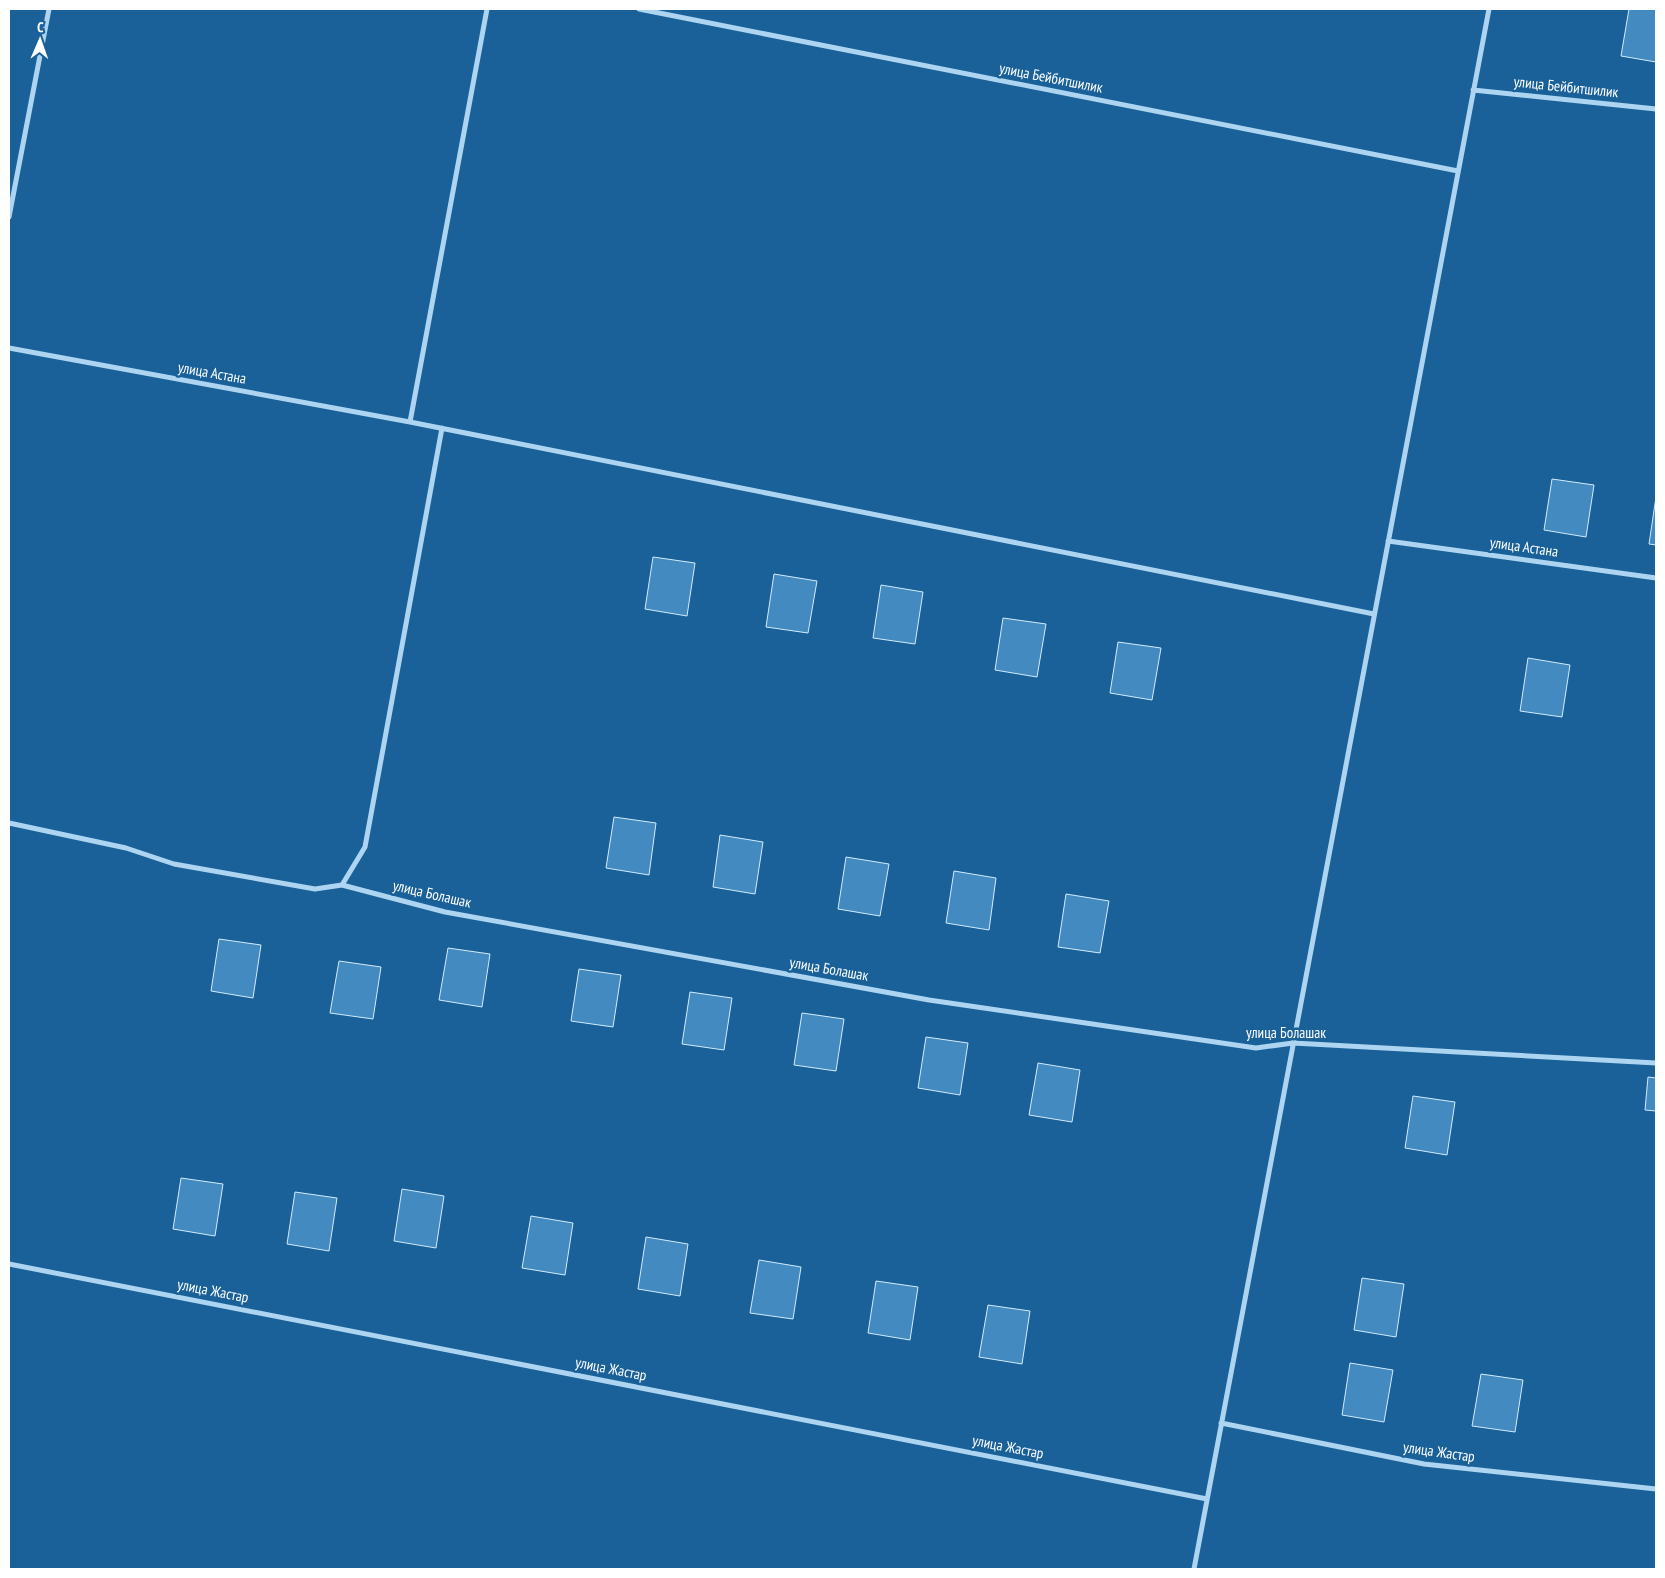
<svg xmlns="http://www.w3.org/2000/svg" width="1665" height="1578" font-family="'PT Sans Narrow',sans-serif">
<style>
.building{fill:#428abf;stroke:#d4ebfc}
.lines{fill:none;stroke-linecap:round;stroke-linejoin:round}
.minor{stroke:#add5f1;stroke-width:5}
.labels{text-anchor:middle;stroke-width:5;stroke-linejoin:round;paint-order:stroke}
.street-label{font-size:15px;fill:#fff;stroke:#196198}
</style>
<rect width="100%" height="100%" fill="#196198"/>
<path class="building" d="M1629,9H1656V62L1621,56Z
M1552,479L1594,485L1586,537L1544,530Z
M1656,497V545L1649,544Z
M653,557L695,563L687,616L645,609Z
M774,574L817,581L808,633L766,627Z
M881,585L923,592L915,644L873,638Z
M1003,618L1046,624L1037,677L995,670Z
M1118,642L1161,648L1152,700L1110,693Z
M1528,658L1570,665L1562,717L1520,711Z
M614,817L656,823L649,875L606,868Z
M720,835L763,842L755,894L713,887Z
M846,857L889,864L880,916L838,909Z
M954,871L996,878L989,930L946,923Z
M1066,894L1109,901L1100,953L1058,947Z
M219,939L261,945L253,998L211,991Z
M448,948L490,954L482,1007L439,1000Z
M339,961L381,967L373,1019L330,1013Z
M579,969L621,975L613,1027L571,1021Z
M690,992L732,998L724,1050L682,1044Z
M802,1013L844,1019L836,1071L794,1065Z
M926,1037L968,1043L960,1095L918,1088Z
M1038,1063L1080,1070L1072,1122L1029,1115Z
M1648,1077L1656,1078V1111L1645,1110Z
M1413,1096L1455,1102L1447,1155L1405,1148Z
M181,1178L223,1184L215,1236L173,1229Z
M402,1189L444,1196L436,1248L394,1241Z
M295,1192L337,1198L329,1251L287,1244Z
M531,1216L573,1223L565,1275L522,1268Z
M646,1237L688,1244L680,1296L638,1289Z
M759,1260L801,1267L793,1319L750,1313Z
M1362,1278L1404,1284L1396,1337L1354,1330Z
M876,1281L918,1287L910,1340L868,1333Z
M988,1305L1030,1311L1022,1364L979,1357Z
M1350,1363L1393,1370L1384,1422L1342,1415Z
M1481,1374L1523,1380L1515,1432L1472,1426Z"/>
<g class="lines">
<path class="minor" d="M487,9L410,422L1374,614
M639,9L1458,171
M1473,90L1656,109
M9,217L49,9
M9,348L410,422
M1388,541L1656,578
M9,823L126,848L174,864L315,889L342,885L445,912L929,1000L1256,1048L1293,1043L1656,1063
M342,885L365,847L442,428
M9,1264L1207,1499
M1221,1423L1424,1464L1656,1489
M1194,1569L1489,9"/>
</g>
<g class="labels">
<g class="street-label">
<text transform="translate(1051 78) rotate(11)" y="5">улица Бейбитшилик</text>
<text transform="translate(1566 87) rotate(6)" y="5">улица Бейбитшилик</text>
<text transform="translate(212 373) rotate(10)" y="5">улица Астана</text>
<text transform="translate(1524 547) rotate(8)" y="5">улица Астана</text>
<text transform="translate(432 894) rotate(13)" y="5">улица Болашак</text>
<text transform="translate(829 969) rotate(10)" y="5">улица Болашак</text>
<text x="1286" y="1038">улица Болашак</text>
<text transform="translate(213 1291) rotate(11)" y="5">улица Жастар</text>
<text transform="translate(611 1369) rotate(11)" y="5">улица Жастар</text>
<text transform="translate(1008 1447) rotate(11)" y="5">улица Жастар</text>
<text transform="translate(1439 1452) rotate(8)" y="5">улица Жастар</text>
</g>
</g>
<rect width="1665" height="1578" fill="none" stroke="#ffffff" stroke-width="20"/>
<g transform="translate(40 40) rotate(2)" stroke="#196198" stroke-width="4" paint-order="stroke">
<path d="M0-4L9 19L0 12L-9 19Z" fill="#ffffff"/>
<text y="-8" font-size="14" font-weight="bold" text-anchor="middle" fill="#ffffff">С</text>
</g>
</svg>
